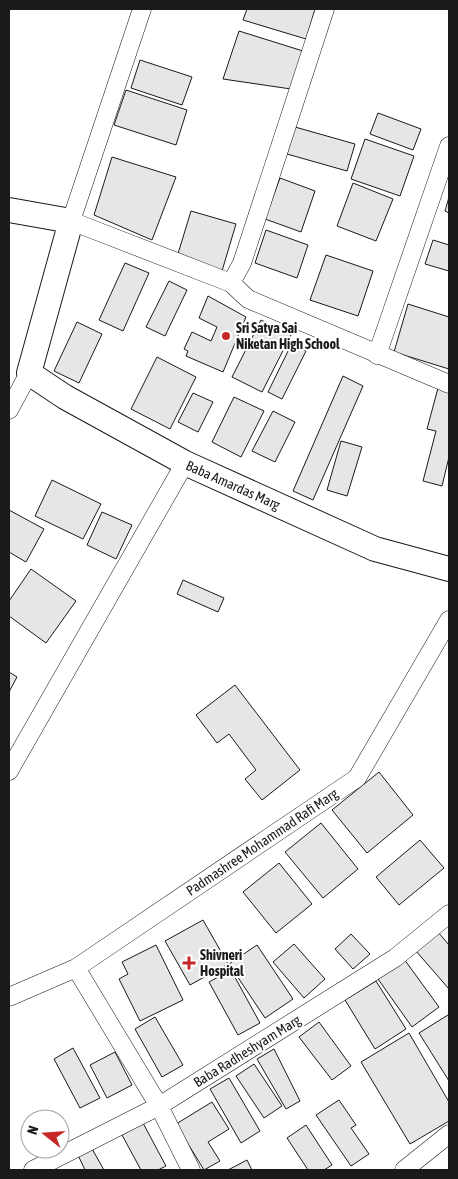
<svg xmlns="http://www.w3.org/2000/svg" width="458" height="1179" font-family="'Asap Condensed',sans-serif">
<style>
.building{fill:#e6e6e6;stroke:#1a1a1a}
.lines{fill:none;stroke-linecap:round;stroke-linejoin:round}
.street-casing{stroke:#1a1a1a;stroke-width:19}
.secondary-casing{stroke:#1a1a1a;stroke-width:26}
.street{stroke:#fff;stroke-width:18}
.secondary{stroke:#fff;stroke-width:24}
.poi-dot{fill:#c62828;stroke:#fff;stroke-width:2}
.labels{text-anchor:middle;stroke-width:4;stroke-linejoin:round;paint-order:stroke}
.poi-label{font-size:14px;font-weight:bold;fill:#1a1a1a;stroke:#fff;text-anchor:start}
.street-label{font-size:14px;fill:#1a1a1a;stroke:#fff}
</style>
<rect width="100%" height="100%" fill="#fff"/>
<path class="building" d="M247,9H315L306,39L243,20Z
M239,31L303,51L291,89L223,79Z
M140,60L192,77L182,105L131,88Z
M126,90L187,110L176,145L114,125Z
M378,113L421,129L413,150L370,134Z
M295,127L355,144L347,171L287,154Z
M365,139L414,156L400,196L351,179Z
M112,157L176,177L152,240L94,215Z
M280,178L315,191L301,232L265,219Z
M353,183L393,199L376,241L337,226Z
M449,197V213L445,211Z
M191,211L236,224L222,271L177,257Z
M266,230L308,245L297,278L255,263Z
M433,240L449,245V271L425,264Z
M326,255L373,271L358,316L310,300Z
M125,263L149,273L123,331L99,320Z
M169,281L187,290L165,336L146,327Z
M208,296L246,317L223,372L186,356L188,351L184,349L192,332L211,341L217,327L199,318Z
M408,304L449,317V369L394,352Z
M261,320L291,335L262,392L232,377Z
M77,322L102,334L79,383L54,371Z
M292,343L306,351L282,399L268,392Z
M157,357L196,377L170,429L131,409Z
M343,376L363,386L313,500L293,491Z
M438,388L449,391V457L442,486L423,481L436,431L427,429Z
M193,393L213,402L198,432L178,422Z
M234,397L264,411L241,457L212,442Z
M273,411L295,422L275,462L252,451Z
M341,441L362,447L347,496L327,490Z
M52,480L101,504L83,539L35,516Z
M9,510L44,529L26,562L9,552Z
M102,512L132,525L116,559L87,545Z
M31,569L76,601L46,643L9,616V601Z
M183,580L224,598L218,612L177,594Z
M9,672L17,677L9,692Z
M235,685L300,770L262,800L245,779L256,770L229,734L217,743L196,715Z
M379,772L413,815L367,853L332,810Z
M321,823L358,869L323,898L285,852Z
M420,840L444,868L399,905L376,877Z
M279,863L312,904L276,933L243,892Z
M203,920L228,964L190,985L165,941Z
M438,932L449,945V989L416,951Z
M351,934L370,954L353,969L335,949Z
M294,944L325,979L304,998L273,962Z
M156,945L183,1000L140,1021L119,979L128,974L122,962Z
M257,945L293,999L265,1018L229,964Z
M404,959L439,1007L412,1027L378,979Z
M231,970L260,1023L238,1035L209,982Z
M376,981L406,1029L375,1049L345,1000Z
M448,1015L449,1016V1081L419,1033Z
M155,1017L183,1065L162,1077L135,1029Z
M319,1022L351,1066L332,1080L299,1037Z
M409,1033L449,1102V1121L410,1144L361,1062Z
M73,1048L100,1098L80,1108L54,1059Z
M274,1049L300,1101L286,1109L257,1059Z
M115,1052L132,1085L107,1098L90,1065Z
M254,1064L282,1106L264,1118L236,1076Z
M229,1078L260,1131L241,1143L210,1089Z
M339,1100L356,1125L351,1128L369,1154L351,1166L316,1115Z
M212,1102L229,1129L208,1142L220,1161L204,1170L176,1124Z
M143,1123L166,1166L158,1170H141L122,1135Z
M306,1125L332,1165L324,1170H308L287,1138Z
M91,1147L104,1170H85L77,1153Z
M247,1160L252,1170H228Z"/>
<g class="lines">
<g class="street-casing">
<path id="street" d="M142,9L71,221L231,283L248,299L449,384
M231,283L242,263L325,9
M377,355L449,146
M9,410L29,373
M9,771L185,463
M76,968L159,1106L191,1170
M9,997L76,968L357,778L449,620
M33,1170L159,1106L395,958L449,914
M404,1170L449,1134"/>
</g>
<g class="secondary-casing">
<path id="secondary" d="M9,210L71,221L29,373L65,397L185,463L375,549L449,569"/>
</g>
<use href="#street" class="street"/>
<use href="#secondary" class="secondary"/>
</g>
<g class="poi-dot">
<circle cx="226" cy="336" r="5"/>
<path d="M186.5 955.5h5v5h5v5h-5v5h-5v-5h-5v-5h5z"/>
</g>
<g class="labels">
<g class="poi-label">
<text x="236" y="333">Sri Satya Sai<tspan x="236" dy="16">Niketan High School</tspan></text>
<text x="200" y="960">Shivneri<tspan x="200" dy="16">Hospital</tspan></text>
</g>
<g class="street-label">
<text transform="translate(233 485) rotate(24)" y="5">Baba Amardas Marg</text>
<text transform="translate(262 842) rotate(-34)" y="5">Padmashree Mohammad Rafi Marg</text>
<text transform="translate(247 1051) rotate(-32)" y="5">Baba Radheshyam Marg</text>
</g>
</g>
<rect width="458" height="1179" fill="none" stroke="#1a1a1a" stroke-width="20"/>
<g transform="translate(45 1134) rotate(287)"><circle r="24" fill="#ffffff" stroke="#a3a3a3"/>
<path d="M0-4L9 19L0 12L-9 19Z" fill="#c62828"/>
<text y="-8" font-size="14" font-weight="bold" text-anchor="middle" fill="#1a1a1a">N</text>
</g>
</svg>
